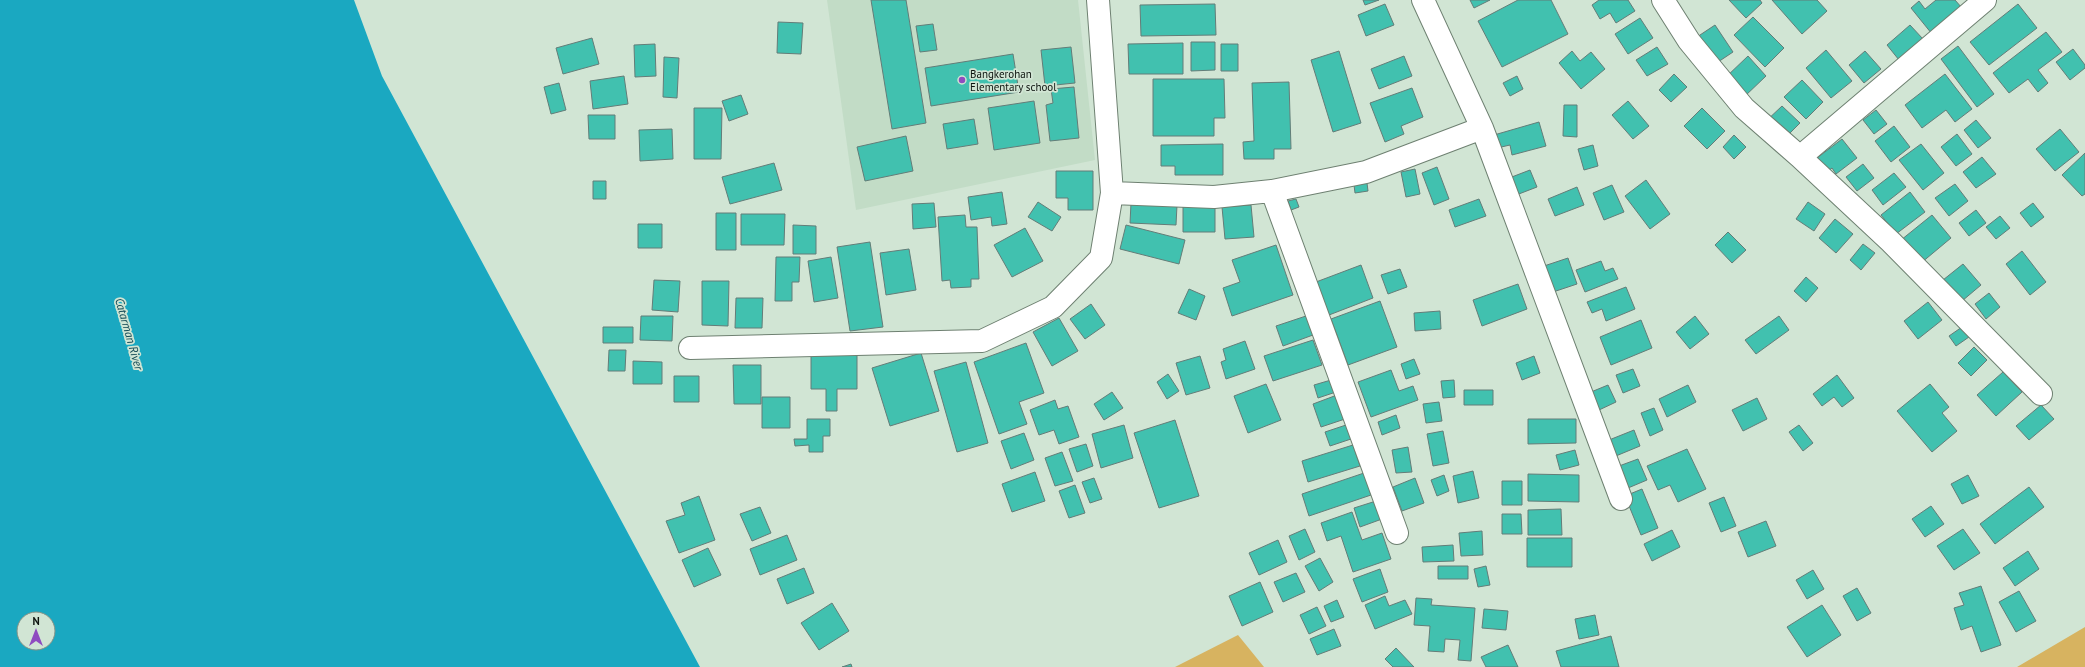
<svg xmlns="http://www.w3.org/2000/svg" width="2085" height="667" font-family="'PT Sans',sans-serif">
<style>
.built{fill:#c2dcc6}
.green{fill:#d7b360}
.water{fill:#1aa8c1;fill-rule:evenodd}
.building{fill:#41c1af;stroke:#637d78}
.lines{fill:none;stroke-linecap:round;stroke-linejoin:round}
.minor-casing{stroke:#6e8071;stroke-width:24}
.minor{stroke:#fff;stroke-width:22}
.poi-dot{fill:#8f4cc0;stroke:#d1e5d4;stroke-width:1.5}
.labels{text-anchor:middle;stroke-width:3.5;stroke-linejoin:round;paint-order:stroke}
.poi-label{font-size:11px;fill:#0d140f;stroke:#d1e5d4;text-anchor:start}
.water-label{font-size:12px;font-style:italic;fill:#174d58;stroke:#d1e5d4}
</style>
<rect width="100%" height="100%" fill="#d1e5d4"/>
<path class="built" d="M827,0H1078L1095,160L856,210Z"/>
<path class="green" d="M2085,627V667H2017Z
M1238,635L1264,667H1175Z"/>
<path class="water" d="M0,0H354L382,76L700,667H0ZM24,619H48V643H24Z"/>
<path class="building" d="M871,0H906L926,123L892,129Z
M1363,0H1379L1365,5Z
M1470,0H1490L1474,8Z
M1518,0H1551L1568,34L1502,67L1478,21Z
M1599,0H1628L1635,11L1616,23L1610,13L1600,19L1592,5Z
M1729,0H1760L1762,3L1746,18Z
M1772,0H1817L1827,11L1802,34Z
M1936,0H1955L1962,8L1932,34L1911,8L1919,1L1925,9Z
M1215,4L1216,35L1141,36L1140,5Z
M1385,4L1394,25L1366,36L1358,15Z
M2018,4L2037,28L1989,65L1970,42Z
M1753,17L1784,48L1765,67L1734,35Z
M1640,18L1653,38L1628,54L1615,34Z
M778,22L803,23L801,54L777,53Z
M933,24L937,50L920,52L916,26Z
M1715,25L1733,52L1712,66L1694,39Z
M1910,25L1923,39L1899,60L1887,45Z
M2046,32L2062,52L2038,70L2048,83L2038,92L2028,79L2009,93L1993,73Z
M592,38L599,64L563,74L556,48Z
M1191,42H1215V70L1191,71Z
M1183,43V74H1129L1128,44Z
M655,44L656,76L635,77L634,45Z
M1221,44H1238V71H1221Z
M1958,46L1994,94L1977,107L1941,59Z
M1071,47L1075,83L1045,86L1041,50Z
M1657,47L1668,64L1647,76L1636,60Z
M2073,49L2085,65V68L2070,80L2056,62Z
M1826,50L1852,81L1831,98L1806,68Z
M1339,51L1361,123L1333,132L1311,60Z
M1572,51L1580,61L1591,52L1605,69L1581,89L1559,63Z
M1865,51L1881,69L1864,83L1849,65Z
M1013,54L1019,92L931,106L925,68Z
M1404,56L1412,76L1379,89L1371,69Z
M1748,56L1766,76L1744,97L1725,78Z
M664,57L679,58L677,98L663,97Z
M1674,74L1687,87L1671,102L1659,90Z
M1945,74L1972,109L1955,122L1946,110L1922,128L1905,105Z
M624,76L628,104L593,109L590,81Z
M1517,76L1523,89L1510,96L1503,83Z
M1153,79H1224L1225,118H1214V136H1153Z
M1802,80L1823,102L1806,119L1784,97Z
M1289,82L1291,149H1274V159H1244L1243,142L1254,141L1252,83Z
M559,83L566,110L551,114L544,87Z
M1074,87L1079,138L1050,141L1046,105L1053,103L1051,89Z
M1412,88L1423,117L1401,126L1404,134L1385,142L1370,103Z
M741,95L748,114L729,121L722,101Z
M1034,101L1040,143L994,150L988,108Z
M1628,101L1649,126L1633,139L1612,115Z
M1564,105H1577V137L1563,136Z
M1782,106L1800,123L1782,141L1764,123Z
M694,108H722L721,159H694Z
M1702,108L1725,131L1707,149L1684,126Z
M1876,110L1887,124L1874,134L1863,120Z
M588,115H615V139H589Z
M974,119L978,144L947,149L943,124Z
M1976,120L1991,138L1978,148L1964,130Z
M1539,122L1546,146L1512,155L1510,145L1497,148L1494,135Z
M1894,126L1910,147L1891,162L1875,141Z
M672,129L673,159L640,161L639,130Z
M2060,129L2079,152L2055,171L2036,149Z
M1957,134L1972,154L1956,166L1941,147Z
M1734,135L1746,147L1734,159L1723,147Z
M906,136L913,171L865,181L857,147Z
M1842,139L1857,158L1836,174L1832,168L1823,175L1813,161Z
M1223,144V175H1175V166H1161V145Z
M1921,144L1944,173L1923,190L1899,160Z
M1593,145L1598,166L1584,170L1578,149Z
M2085,153V194L2082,196L2062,175Z
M1982,157L1996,174L1976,188L1963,172Z
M774,163L782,190L730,204L722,177Z
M1863,164L1874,178L1857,191L1846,177Z
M1437,167L1449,199L1434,205L1422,173Z
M1415,169L1420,194L1406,197L1401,172Z
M1530,170L1537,187L1511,197L1504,180Z
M1056,171H1093V210H1068V198H1056Z
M1894,173L1906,187L1883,205L1872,190Z
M1646,180L1670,214L1650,229L1625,196Z
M593,181H606V199H593Z
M1367,183L1368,191L1355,193L1354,185Z
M1955,184L1968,201L1949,216L1935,198Z
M1612,185L1624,212L1604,220L1593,193Z
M1577,187L1584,205L1555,216L1548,199Z
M1002,192L1007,224L992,226L991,217L971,220L968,197Z
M1910,192L1925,212L1896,234L1881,215Z
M1296,199L1299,207L1291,210L1288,201Z
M1479,199L1486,216L1455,227L1449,210Z
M1038,202L1061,217L1052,231L1028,217Z
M1808,202L1825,214L1814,231L1796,219Z
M934,203L936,227L913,229L912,204Z
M1131,203L1177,205L1176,225L1130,223Z
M2033,203L2044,217L2031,227L2020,213Z
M1215,205V232H1183V206Z
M1251,205L1254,237L1225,239L1222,207Z
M1976,210L1986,223L1969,236L1959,223Z
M716,213H736V250H716Z
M741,214H785L784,245H741Z
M965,215L966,227H977L979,279H971V287L951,288L950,280L942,281L938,217Z
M1932,215L1951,238L1921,263L1901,240Z
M2000,216L2010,228L1996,239L1986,227Z
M1835,219L1853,234L1836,253L1819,238Z
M638,224H662V248H638Z
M793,225L816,226V254H793Z
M1126,225L1185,240L1179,264L1120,249Z
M1025,228L1043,261L1012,277L994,245Z
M1728,232L1746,250L1732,263L1715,245Z
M870,242L883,327L850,331L837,247Z
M1863,244L1875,253L1861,270L1850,260Z
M1276,245L1293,295L1232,316L1223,288L1240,282L1232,260Z
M909,249L916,290L886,295L880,253Z
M2022,251L2046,282L2030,295L2006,264Z
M776,257H800L799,282H792V301H775Z
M831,257L838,298L814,302L808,261Z
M1568,258L1577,284L1553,292L1544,266Z
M1601,261L1605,271L1613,268L1618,279L1585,292L1576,270Z
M1963,264L1981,285L1962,301L1943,280Z
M1361,265L1373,298L1329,315L1316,282Z
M1400,269L1407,287L1388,294L1381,275Z
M1806,277L1818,288L1806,302L1794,291Z
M654,280L680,281L678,312L652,310Z
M702,281H729L728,326L702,325Z
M1518,284L1527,309L1482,326L1473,300Z
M1626,287L1635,309L1606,321L1602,309L1592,313L1587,302Z
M1189,289L1205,296L1196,320L1178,313Z
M1989,293L2000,307L1986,319L1975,304Z
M736,298H763L762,328H735Z
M1380,301L1397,347L1348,365L1331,319Z
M1928,302L1942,320L1918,339L1904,321Z
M1091,304L1105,325L1085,339L1070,319Z
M1440,311L1441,329L1415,331L1414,313Z
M641,316H673L672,341L640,340Z
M1306,316L1313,335L1283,346L1276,326Z
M1695,316L1709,334L1690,349L1676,332Z
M1779,316L1789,330L1756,354L1745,340Z
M1059,318L1078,351L1052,366L1033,332Z
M1641,320L1652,348L1611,365L1600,337Z
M603,327H633V343H603Z
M1962,327L1969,337L1956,346L1949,336Z
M1313,340L1322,365L1273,381L1264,356Z
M1245,341L1255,369L1226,379L1221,362L1226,360L1223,349Z
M1026,343L1044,393L1019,402L1027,424L999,434L974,362Z
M1974,347L1987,360L1971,376L1958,363Z
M609,350H626L625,371H608Z
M921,353L939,411L890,426L872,368Z
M857,355V389H837V411H826V389H811V356Z
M1200,356L1210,388L1186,395L1176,363Z
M1534,356L1540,373L1522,380L1516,363Z
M1414,359L1420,374L1406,379L1401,364Z
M633,361L662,362V384H633Z
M966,362L988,443L957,452L934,371Z
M733,365H761V404H734Z
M1633,369L1640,386L1623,393L1616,375Z
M1391,370L1399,391L1413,386L1418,400L1371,417L1358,382Z
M2003,372L2022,392L1996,416L1977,395Z
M1168,374L1179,391L1167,399L1157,382Z
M1837,375L1854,398L1842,407L1834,397L1822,406L1813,394Z
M674,376H699V402H674Z
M1331,380L1336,392L1318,398L1314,385Z
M1454,380L1455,397L1443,398L1441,381Z
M1266,384L1281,420L1248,433L1234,396Z
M1930,384L1949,407L1942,413L1957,431L1932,452L1897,411Z
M1608,385L1616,402L1599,410L1591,392Z
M1688,385L1696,402L1667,417L1659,399Z
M1464,390H1493V405H1464Z
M1112,392L1123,408L1104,420L1094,404Z
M1337,395L1345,419L1321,427L1313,404Z
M762,397H790V428H762Z
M1757,398L1767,419L1743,431L1732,410Z
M1055,400L1058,409L1068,406L1079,437L1059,444L1054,430L1039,435L1030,410Z
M1439,402L1442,421L1426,423L1423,404Z
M2041,405L2054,419L2029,440L2016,426Z
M1654,408L1663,430L1650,436L1641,413Z
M1396,415L1400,428L1382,435L1378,422Z
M807,419H830V436H823V452H809V445L795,446L794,439H807Z
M1528,419H1576V443L1528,444Z
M1175,420L1199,496L1159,508L1134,433Z
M1124,425L1133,458L1101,468L1092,434Z
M1346,425L1351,439L1330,446L1325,432Z
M1799,425L1813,443L1803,451L1789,432Z
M1634,430L1640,446L1611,458L1604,442Z
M1443,431L1449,463L1433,466L1427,434Z
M1024,433L1034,460L1011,469L1001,441Z
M1086,444L1093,466L1077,472L1069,449Z
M1353,445L1360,466L1308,482L1302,461Z
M1408,447L1412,472L1396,473L1392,450Z
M1687,449L1706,489L1678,502L1670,485L1658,490L1647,466Z
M1575,450L1579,465L1560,470L1556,455Z
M1062,452L1073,481L1055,486L1045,458Z
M1638,459L1647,480L1628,488L1619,466Z
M1473,471L1479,498L1458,503L1453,476Z
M1035,472L1045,501L1012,512L1002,484Z
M1367,472L1374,494L1309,516L1302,494Z
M1528,474L1579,475V502L1528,501Z
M1444,475L1449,491L1437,496L1431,480Z
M1968,475L1979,496L1962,504L1951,484Z
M1094,478L1102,499L1090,503L1082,482Z
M1415,478L1424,503L1402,511L1393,487Z
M1502,481H1522V505H1502Z
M1075,485L1085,513L1069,518L1059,491Z
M2029,487L2044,507L1995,544L1980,524Z
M1642,489L1658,528L1641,535L1625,496Z
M699,496L715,540L679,553L666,521L685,515L681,503Z
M1724,497L1736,526L1721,532L1709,503Z
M1376,501L1382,519L1360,527L1354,508Z
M1931,506L1944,524L1925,537L1912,519Z
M760,507L771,533L752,541L740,514Z
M1561,509L1562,535H1528V510Z
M1352,512L1362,540L1382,533L1391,559L1353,572L1341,536L1327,541L1321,523Z
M1502,514H1521L1522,534H1502Z
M1766,521L1776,546L1748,557L1738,532Z
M1305,529L1315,552L1299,560L1289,536Z
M1963,529L1980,553L1954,570L1937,546Z
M1672,530L1680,547L1652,561L1644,544Z
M1482,531L1483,555L1461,556L1459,533Z
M787,535L797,560L760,575L750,549Z
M1527,538H1572V567H1527Z
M1278,540L1287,562L1259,575L1249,553Z
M1453,545L1454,561L1423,562L1422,547Z
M708,548L721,575L694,587L682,560Z
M2028,551L2039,569L2015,586L2003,568Z
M1320,558L1333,582L1319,591L1305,566Z
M1438,566H1468V579H1438Z
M1486,566L1490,585L1478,587L1474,569Z
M804,568L814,593L787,604L777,579Z
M1380,569L1388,592L1362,602L1353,579Z
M1813,570L1824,589L1807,599L1796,580Z
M1296,573L1305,592L1283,602L1274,582Z
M1260,582L1273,612L1242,626L1229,596Z
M1981,586L2001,645L1981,652L1972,626L1961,630L1954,608L1964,605L1959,593Z
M1857,588L1871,613L1857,621L1843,596Z
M2019,591L2036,621L2016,632L1999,602Z
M1385,596L1389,606L1405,600L1412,614L1375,629L1365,605Z
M1416,598L1432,599L1431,605L1475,608L1471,661L1458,660L1460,640L1445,639L1444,652L1428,651L1430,626L1414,625Z
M1337,600L1344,617L1331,622L1324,606Z
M832,603L849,631L819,650L801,623Z
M1822,605L1841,635L1807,657L1787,627Z
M1317,607L1326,626L1309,634L1300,615Z
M1484,609L1508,611L1506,630L1482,628Z
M1595,615L1599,635L1579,639L1575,619Z
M1334,629L1341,646L1317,655L1310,639Z
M1611,636L1619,667H1561L1556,651Z
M1508,645L1518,667H1486L1481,657Z
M1396,648L1414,667H1393L1385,659Z
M851,664L852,667H842Z"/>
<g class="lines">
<g class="minor-casing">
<path id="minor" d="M1423,0L1482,128L1621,499
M1663,0L1689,41L1744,108L1800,157L1985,0
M1800,157L1891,242L2041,394
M1272,191L1397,533
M1112,193L1214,197L1272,191L1366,172L1482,128
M690,348L982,341L1053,307L1101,258L1112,193L1098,0"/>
</g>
<use href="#minor" class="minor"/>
</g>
<circle class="poi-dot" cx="962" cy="80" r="4"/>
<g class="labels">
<g class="poi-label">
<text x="970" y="78">Bangkerohan<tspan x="970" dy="13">Elementary school</tspan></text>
</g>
<g class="water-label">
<text transform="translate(129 334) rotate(74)" y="4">Catarman River</text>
</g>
</g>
<g transform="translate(36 631)"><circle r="19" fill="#d1e5d4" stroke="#839185"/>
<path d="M0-3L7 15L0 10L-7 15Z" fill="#8f4cc0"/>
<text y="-6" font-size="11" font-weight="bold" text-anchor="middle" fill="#0d140f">N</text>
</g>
</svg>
